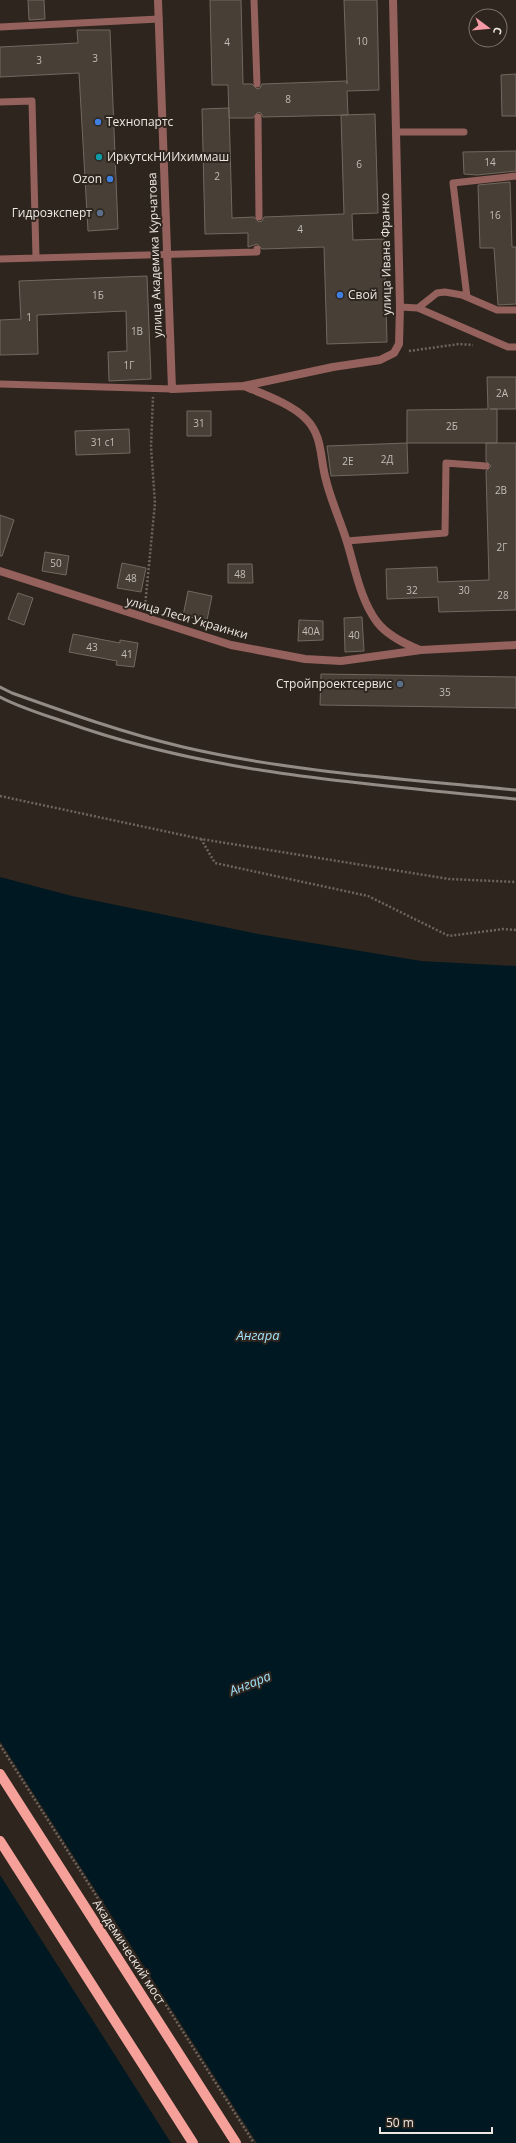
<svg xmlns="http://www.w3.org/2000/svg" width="516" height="2143" font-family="'Open Sans',sans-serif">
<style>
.water{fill:#001821}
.pier{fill:#2e261e}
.building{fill:#483f37;stroke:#72685f}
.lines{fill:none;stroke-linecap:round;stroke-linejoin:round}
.path{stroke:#6d655e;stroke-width:2.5;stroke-dasharray:2 2;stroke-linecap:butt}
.lane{stroke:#95615d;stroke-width:7}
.street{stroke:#95615d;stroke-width:8}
.primary{stroke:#f6a09a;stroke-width:10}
.rail{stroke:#938c86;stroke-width:3}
.shop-dot{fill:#3f7fe0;stroke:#2e261e;stroke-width:1.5}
.culture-dot{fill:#0f9aa8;stroke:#2e261e;stroke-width:1.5}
.service-dot{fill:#5c6f8a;stroke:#2e261e;stroke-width:1.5}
.labels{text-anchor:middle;stroke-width:4;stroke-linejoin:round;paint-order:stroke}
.number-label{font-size:10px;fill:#c4bdb7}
.poi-label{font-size:12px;fill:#ede7e2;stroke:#2e261e;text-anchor:start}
.street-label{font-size:12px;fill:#ede7e2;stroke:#2e261e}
.water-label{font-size:13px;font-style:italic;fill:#a0e0f9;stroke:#2e261e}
</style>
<rect width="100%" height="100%" fill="#2e261e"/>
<path class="water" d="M0,877L72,896L258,934L421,961L516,966V2143H0Z"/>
<path class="pier" d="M0,1741L257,2143H171L0,1875Z"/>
<path class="building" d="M28,0H44L45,19L29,20Z
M210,0H241L243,84H252L257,89L260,88L262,84L347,81V84L344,0H377L379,90L347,91L348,115L263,117L261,113L258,112L253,118H229L228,85H212Z
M77,30H110L118,229L88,231L79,73L0,77V47L78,43Z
M516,74V116H502L501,75Z
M229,108L232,218L254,217L259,222L262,221L264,217L344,214L341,115L375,114L378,213L352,214L353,240L384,239L387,342L327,344L324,247L262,249L257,244L248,247V233L205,234L202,109Z
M516,151V171L477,175L464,174L463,152Z
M510,182L512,247H516V304L498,305L494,248H480L478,185Z
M147,276L151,379L109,381L108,352L127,351L126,311L37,315L38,354L0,355V320L21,319L19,281Z
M487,377H516V409H490H497V443H407V410L488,409Z
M187,411H211V436H187Z
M129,429L130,453L76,455L75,431Z
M407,443L408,473L331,476L327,446Z
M486,443H516V610L439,612L438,597L387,599L386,569L437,567L438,582L489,580L486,471L491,466L486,461Z
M0,515L14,520L2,556H0Z
M45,552L69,556L66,575L42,571Z
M122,563L146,568L141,592L117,588Z
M228,564H252L253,583H228Z
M188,591L212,596L207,620L183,616Z
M18,593L33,598L24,625L8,619Z
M362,617L364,651L345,652L344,618Z
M299,620L323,621V640L298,641Z
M73,634L120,643V640L138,643L134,667L116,665L117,661L69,652Z
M321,674L516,677V708L320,705Z"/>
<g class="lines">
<path class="path" d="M409,351L459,344L473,345
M145,606L155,503L151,447L153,397
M0,796L201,839L449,879L516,882
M201,839L215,863L368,896L449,936L503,929L516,930
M0,1745L254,2143"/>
<path class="lane" d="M254,0L257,84
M0,27L159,19
M0,102L32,101L36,257
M258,117L259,217
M396,132H464
M0,259L257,252V249
M467,297L453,183L516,176
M400,307L418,308L508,347H516
M418,308L437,293L445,292L462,295L497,310H516
M0,384L172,389
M347,541L445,533L446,463L486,466"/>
<path class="street" d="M158,0L172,389L244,386L333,367L380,360L394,353L399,344L400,307L393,0
M244,386C263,394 292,404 306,419C322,435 320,455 325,476C330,499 340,519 347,542C355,568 360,599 377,622C387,635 405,644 420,650
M0,571L231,645L305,659L341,661L421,650L516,645"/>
<path class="primary" d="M0,1774L236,2143
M0,1841L193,2143"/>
<path class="rail" d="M0,687L12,693C68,713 124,733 183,747C291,772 406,779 516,790
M0,697C21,708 45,715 68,723C211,774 366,784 516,799"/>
</g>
<g class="shop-dot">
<circle cx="98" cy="122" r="4"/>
<circle cx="110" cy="179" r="4"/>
<circle cx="340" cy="295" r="4"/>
</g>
<circle class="culture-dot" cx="99" cy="157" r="4"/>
<g class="service-dot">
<circle cx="100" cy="213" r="4"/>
<circle cx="400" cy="684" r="4"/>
</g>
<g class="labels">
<g class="number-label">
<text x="362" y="45">10</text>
<text x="227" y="46">4</text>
<text x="95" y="62">3</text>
<text x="39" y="64">3</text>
<text x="288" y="103">8</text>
<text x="490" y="166">14</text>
<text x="359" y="168">6</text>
<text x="217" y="180">2</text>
<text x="495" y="219">16</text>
<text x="300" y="233">4</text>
<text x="98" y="299">1Б</text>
<text x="29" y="321">1</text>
<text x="137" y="335">1В</text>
<text x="129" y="369">1Г</text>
<text x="502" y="397">2А</text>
<text x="199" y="427">31</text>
<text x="452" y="430">2Б</text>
<text x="103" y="446">31 с1</text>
<text x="387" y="463">2Д</text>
<text x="348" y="465">2Е</text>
<text x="501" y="494">2В</text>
<text x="502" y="551">2Г</text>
<text x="56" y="567">50</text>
<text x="240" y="578">48</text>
<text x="131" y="582">48</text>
<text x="412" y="594">32</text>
<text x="464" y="594">30</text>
<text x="503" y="599">28</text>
<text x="311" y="635">40А</text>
<text x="354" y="639">40</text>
<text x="92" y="651">43</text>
<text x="127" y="658">41</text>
<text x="445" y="696">35</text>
</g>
<g class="poi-label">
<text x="106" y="126">Технопартс</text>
<text x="107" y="161">ИркутскНИИхиммаш</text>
<text x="102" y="183" text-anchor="end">Ozon</text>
<text x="92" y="217" text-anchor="end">Гидроэксперт</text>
<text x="348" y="299">Свой</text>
<text x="392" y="688" text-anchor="end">Стройпроектсервис</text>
</g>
<g class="street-label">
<text transform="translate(386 254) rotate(-91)" y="4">улица Ивана Франко</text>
<text transform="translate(155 255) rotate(-92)" y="4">улица Академика Курчатова</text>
<text transform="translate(187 618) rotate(16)" y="4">улица Леси Украинки</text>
<text transform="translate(129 1952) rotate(57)" y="4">Академический мост</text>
</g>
<g class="water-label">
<text x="258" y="1340">Ангара</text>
<text transform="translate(250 1683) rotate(-22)" y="5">Ангара</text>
</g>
</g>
<g transform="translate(488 28) rotate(106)"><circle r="19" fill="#2e261e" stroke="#7a736c"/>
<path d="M0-3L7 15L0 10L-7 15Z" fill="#f49aa7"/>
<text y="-6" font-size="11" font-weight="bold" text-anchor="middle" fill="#ede7e2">С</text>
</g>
<path d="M380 2127v6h112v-6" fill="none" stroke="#ede7e2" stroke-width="2"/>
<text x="386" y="2127" font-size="12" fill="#ede7e2" stroke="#2e261e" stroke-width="3" paint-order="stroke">50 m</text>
</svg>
